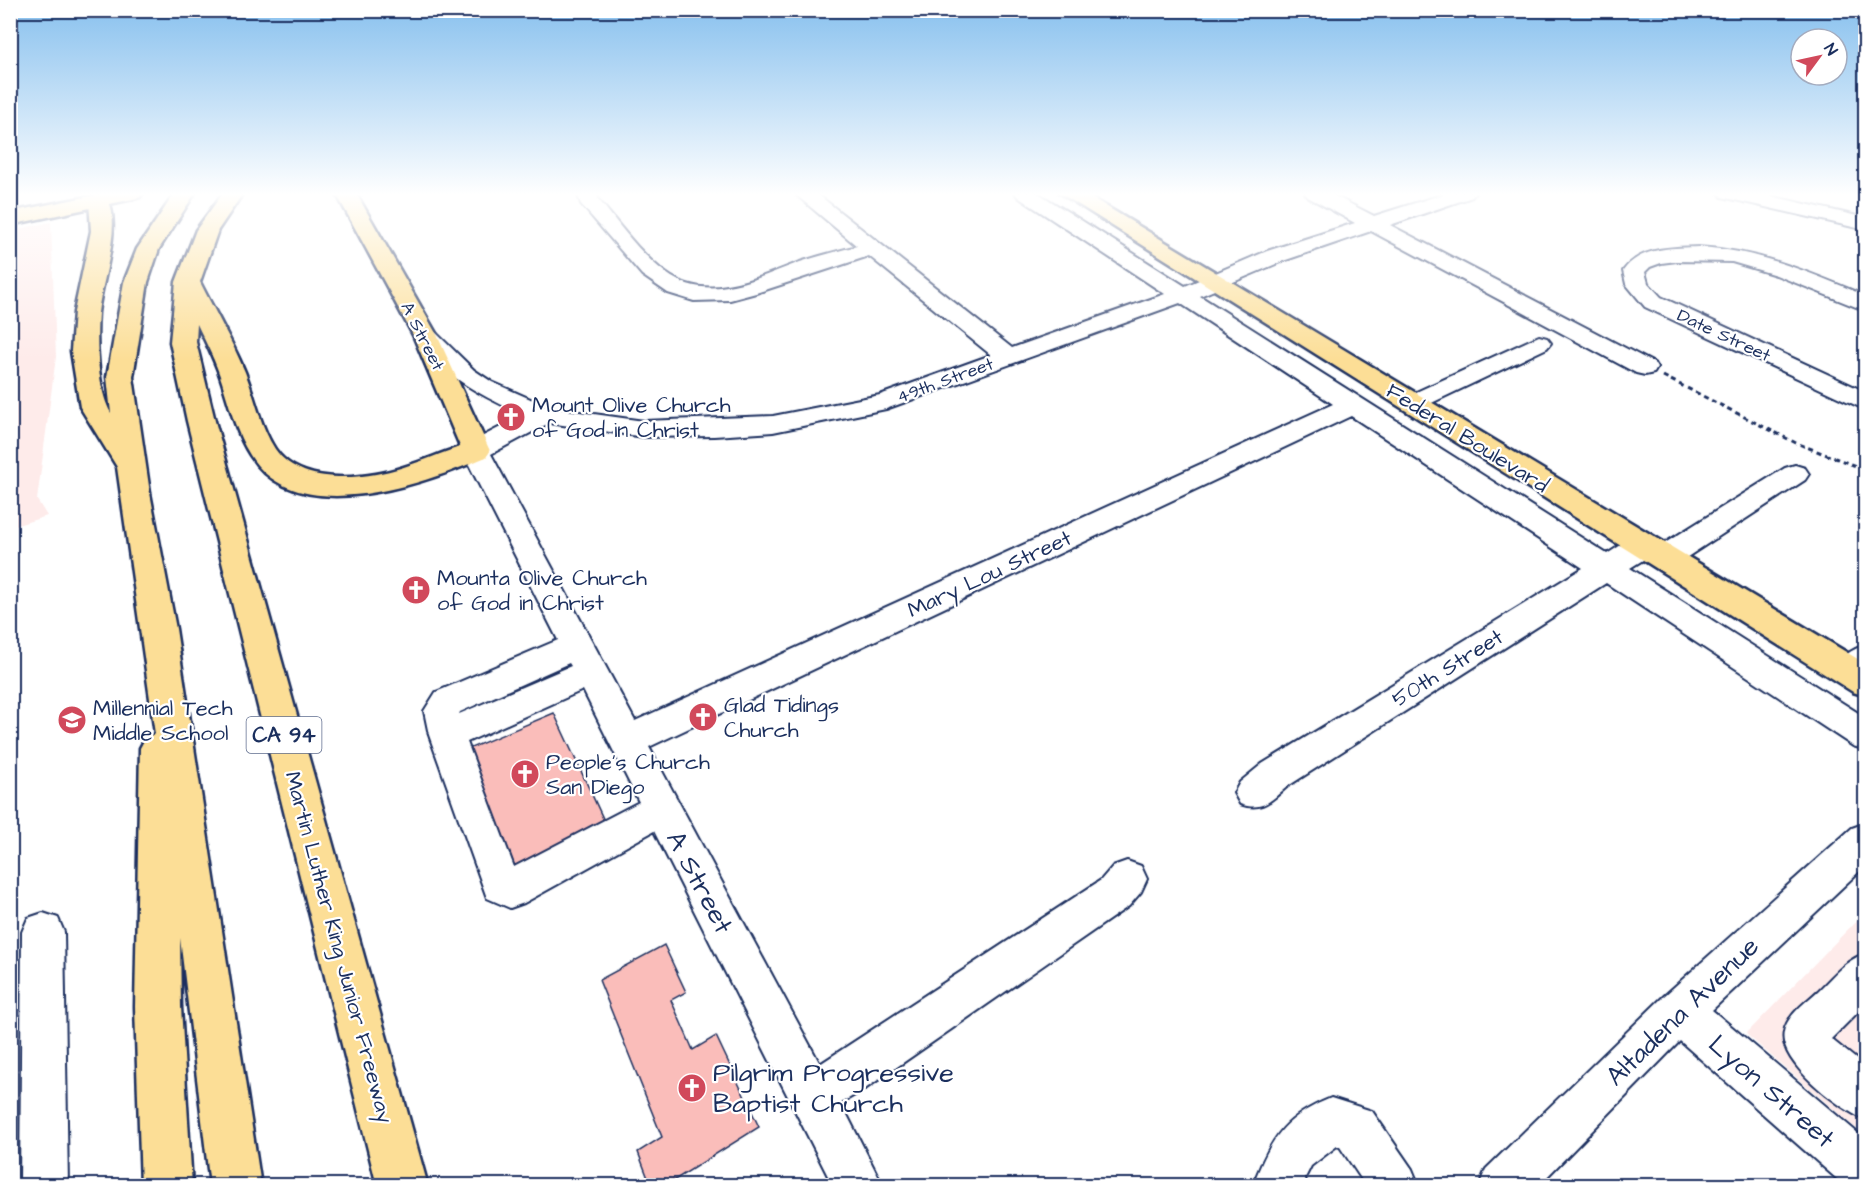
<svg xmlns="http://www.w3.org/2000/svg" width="1876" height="1196" font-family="'Architects Daughter',sans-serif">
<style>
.built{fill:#feebea}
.building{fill:#fabdba;stroke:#1b2f5e;stroke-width:1.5}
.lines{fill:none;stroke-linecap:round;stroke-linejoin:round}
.minor-casing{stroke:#1b2f5e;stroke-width:4}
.major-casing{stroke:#1b2f5e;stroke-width:5}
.highway-casing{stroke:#1b2f5e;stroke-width:5}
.path{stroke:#1b2f5e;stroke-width:3;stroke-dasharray:5 4;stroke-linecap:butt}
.minor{fill:#fff;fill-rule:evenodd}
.major{fill:#fcde96;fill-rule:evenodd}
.highway{fill:#fcde96;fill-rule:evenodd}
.labels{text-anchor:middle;stroke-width:4.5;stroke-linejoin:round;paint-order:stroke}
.far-street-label{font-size:18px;fill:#1b2f5e;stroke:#fff}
.shield{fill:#fff;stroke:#5f6d8e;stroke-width:1.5}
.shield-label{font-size:21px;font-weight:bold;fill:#1b2f5e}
.poi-label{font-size:22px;fill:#1b2f5e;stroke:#fff;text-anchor:start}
.street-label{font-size:22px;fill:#1b2f5e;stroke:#fff}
.near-street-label{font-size:27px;fill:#1b2f5e;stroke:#fff}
.near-poi-label{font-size:27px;fill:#1b2f5e;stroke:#fff;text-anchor:start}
</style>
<rect width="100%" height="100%" fill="#fff"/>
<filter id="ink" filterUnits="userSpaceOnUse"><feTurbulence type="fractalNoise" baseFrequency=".0167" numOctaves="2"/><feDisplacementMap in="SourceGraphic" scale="12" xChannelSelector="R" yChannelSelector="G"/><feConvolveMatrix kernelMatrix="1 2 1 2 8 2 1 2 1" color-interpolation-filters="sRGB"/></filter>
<g filter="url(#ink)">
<path class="built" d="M51,222L56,357L37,500L47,516L11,527V231Z
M1865,912V1136L1746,1034Z"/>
<path class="building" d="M554,713L606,825L515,870L486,797L461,752Z
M664,945L686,992L671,1000L693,1050L716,1036L759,1127L665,1186H651L638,1152L662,1137L599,980Z"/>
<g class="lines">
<g class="minor-casing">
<path id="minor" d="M577,193H597L598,199C619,224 639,253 666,273C708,304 757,278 800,262C818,256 838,251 857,246L794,193H816L1012,348L1165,294L1018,197L1015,193H1038L1185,286L1267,251L1355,223L1308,197L1305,193H1329L1374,216L1447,193H1475L1472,197L1390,225L1654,363L1657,368L1654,373L1645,375L1636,373L1371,231L1283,261L1200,296L1607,554C1623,544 1636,532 1655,538L1659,545L1657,548L1785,468L1795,465L1805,468L1809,474L1805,480L1675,565L1664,569L1653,565L1649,558L1651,555L1630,568L1866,718V750L1853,746L1606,583L1288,786C1271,800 1263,812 1240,804L1234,793L1240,782L1262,764L1583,568L1351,416L649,747L820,1064L1101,880L1113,866L1127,861L1141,866L1147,879L1141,892L1129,906L865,1089L841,1103L883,1186H833L654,831L524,903L510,908L487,898L429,735L424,711L436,692L558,640L462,451L466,445L524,415C481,396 441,375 413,335L417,330H433L474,370L492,382L551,408L644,421L773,416L880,395L991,355L869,256L756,293L730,300L694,301L668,293L642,275L581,204ZM1180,303L1333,404L635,721L491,454L549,423L644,437L714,436L773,432L886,409ZM569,663L571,666L459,714L460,712ZM583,690L639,802L514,867L467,742Z
M1719,193H1758L1866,218V230L1722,197Z
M1698,247C1758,250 1811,273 1866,296V311L1776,275L1732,262L1677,261L1661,263L1650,267L1645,272L1648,283L1661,297L1866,392V410L1645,307L1626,284L1623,271C1640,247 1671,248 1698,247Z
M1539,336L1547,338L1551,343L1547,348L1421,408L1412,411L1403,408L1399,403L1403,398Z
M1866,645V677L1849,685L1837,681L1832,672C1840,658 1851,649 1866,645Z
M1866,823V865L1712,1010L1866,1140V1186H1845L1680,1041L1538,1186H1479L1486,1169L1664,996L1852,828Z
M43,913L58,918L64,932L68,1186H20L22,932L28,918Z
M1866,953V1004L1831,1039L1866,1067V1120C1841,1110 1777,1062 1784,1032C1787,1015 1806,1002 1819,990C1834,975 1846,960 1866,953Z
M1331,1098L1372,1111L1412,1169L1419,1186H1366L1340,1147L1337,1146L1311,1166L1305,1178L1307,1186H1258L1256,1177C1273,1135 1287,1116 1331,1098Z"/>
</g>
<g class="major-casing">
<path id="major" d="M106,193H143L140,197L133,199L10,225V212Z
M336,193H356L437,335L490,451L486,457L476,460L466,457L462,451L413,335Z
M1060,193H1084L1866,664V696L1853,692Z"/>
</g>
<g class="highway-casing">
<path id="highway" d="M175,193H195L159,249L148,282L133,377L150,493L176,629L261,1186H210L180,938L181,1007L192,1186H141L135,1007L140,748L146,737L155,734L117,467L80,407L71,351L74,312L91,231L89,200L92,196H106C124,222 101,283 98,313C96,340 97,389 111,413L107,377L124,282L137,249Z
M223,193H243L218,230L200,282C215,312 232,341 245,372C255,397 260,426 275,449C296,480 343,480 376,474C411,468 442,451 476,442L486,445L490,451L486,457C424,484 296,530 250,455C236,433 230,407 222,382C216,362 206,343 197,324L196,342L215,421L428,1186H377L187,421L170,342L176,282L196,230Z"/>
</g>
<path class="path" d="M1663,376L1796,443L1866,470"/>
<use href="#minor" class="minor"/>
<use href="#major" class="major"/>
<use href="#highway" class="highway"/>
</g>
</g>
<linearGradient id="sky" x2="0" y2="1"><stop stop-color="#87c0ee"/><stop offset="0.54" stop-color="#fff"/><stop offset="1" stop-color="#fff" stop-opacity="0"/></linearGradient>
<rect width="1876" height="360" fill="url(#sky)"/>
<defs>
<g id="church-disc" transform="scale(1.5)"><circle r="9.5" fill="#d1495b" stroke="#fff"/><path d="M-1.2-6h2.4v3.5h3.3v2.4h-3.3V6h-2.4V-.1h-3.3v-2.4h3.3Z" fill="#fff"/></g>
<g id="school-disc" transform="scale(1.5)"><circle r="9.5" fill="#d1495b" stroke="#fff"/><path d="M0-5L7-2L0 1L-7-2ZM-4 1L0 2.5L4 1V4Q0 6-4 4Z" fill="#fff"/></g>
</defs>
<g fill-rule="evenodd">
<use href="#church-disc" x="511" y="417"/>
<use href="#church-disc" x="416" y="590"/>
<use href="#church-disc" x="703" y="717"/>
<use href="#school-disc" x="72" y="720"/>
<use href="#church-disc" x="525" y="774"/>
<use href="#church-disc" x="692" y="1088"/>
</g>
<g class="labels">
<g class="far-street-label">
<text transform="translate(1724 335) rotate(25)" y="6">Date Street</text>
<text transform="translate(423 336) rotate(63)" y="6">A Street</text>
<text transform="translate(945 380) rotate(-20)" y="6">49th Street</text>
</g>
<rect class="shield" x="246.5" y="717" width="75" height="36" rx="4.5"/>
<g class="shield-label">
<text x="284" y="742">CA 94</text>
</g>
<g class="poi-label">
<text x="532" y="412">Mount Olive Church<tspan x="532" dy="25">of God in Christ</tspan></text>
<text x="437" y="585">Mounta Olive Church<tspan x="437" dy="25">of God in Christ</tspan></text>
<text x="724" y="712">Glad Tidings<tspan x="724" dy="25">Church</tspan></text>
<text x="93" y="715">Millennial Tech<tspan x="93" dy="25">Middle School</tspan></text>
<text x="546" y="769">People's Church<tspan x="546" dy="25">San Diego</tspan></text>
</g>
<g class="street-label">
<text transform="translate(1468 437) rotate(32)" y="8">Federal Boulevard</text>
<text transform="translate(989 573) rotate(-25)" y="8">Mary Lou Street</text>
<text transform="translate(1447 667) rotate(-32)" y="8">50th Street</text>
<text transform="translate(340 947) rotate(75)" y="8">Martin Luther King Junior Freeway</text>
</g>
<g class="near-street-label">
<text transform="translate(700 882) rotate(62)" y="9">A Street</text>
<text transform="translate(1682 1011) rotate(-44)" y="9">Altadena Avenue</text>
<text transform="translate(1772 1091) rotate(41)" y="9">Lyon Street</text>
</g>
<g class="near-poi-label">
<text x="713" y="1081">Pilgrim Progressive<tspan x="713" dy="31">Baptist Church</tspan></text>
</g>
</g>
<rect width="1876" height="1196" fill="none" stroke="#fff" stroke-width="36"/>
<rect x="18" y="18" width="1840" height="1160" fill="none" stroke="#1b2f5e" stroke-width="2" filter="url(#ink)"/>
<g transform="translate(1819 57) rotate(57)"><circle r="28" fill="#ffffff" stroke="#a4acbf" stroke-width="1.5"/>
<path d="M0-4.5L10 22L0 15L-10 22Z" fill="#d1495b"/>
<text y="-9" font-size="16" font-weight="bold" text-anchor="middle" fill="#1b2f5e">N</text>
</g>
</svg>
